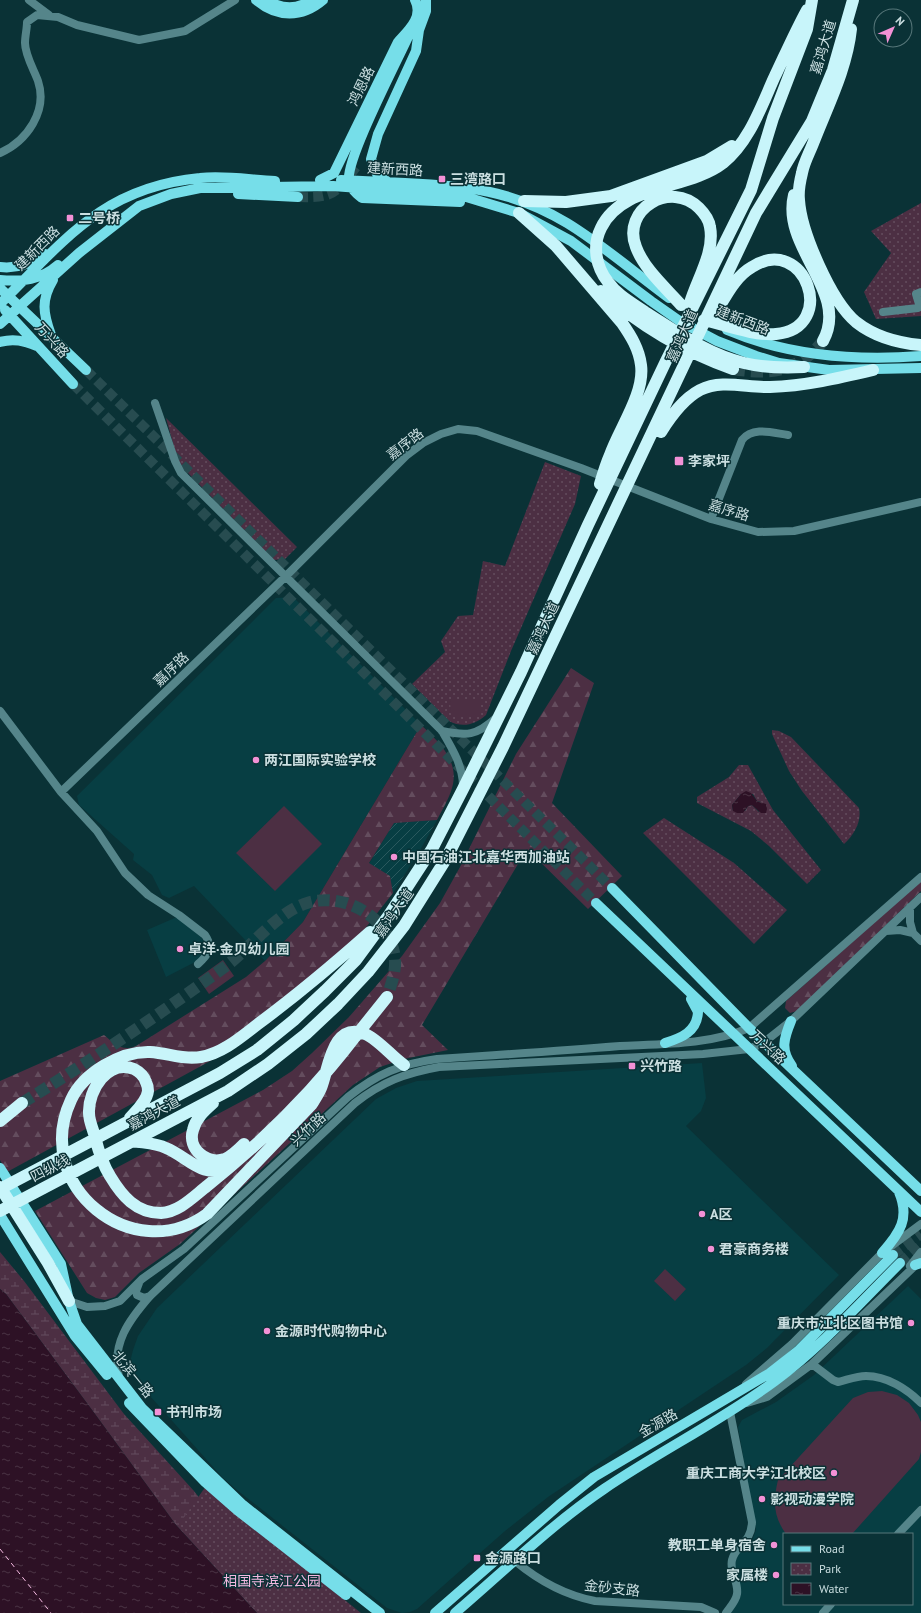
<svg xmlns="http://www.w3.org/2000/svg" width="921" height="1613" font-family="'PT Sans','Noto Sans SC',sans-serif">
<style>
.built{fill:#073e43;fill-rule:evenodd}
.industrial{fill:url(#industrial-furrows)}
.forest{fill:url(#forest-firs)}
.wetland{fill:url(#wetland-marsh)}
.park{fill:url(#park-dots);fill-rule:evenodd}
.pitch{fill:#4c2f43}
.water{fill:url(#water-ripples)}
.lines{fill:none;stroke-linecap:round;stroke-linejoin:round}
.ferry{stroke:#f7bce4;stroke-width:1;stroke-dasharray:5 4;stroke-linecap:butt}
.major-tunnel{stroke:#274c50;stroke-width:10;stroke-dasharray:10 5;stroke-linecap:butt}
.highway-tunnel{stroke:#274c50;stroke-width:12;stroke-dasharray:12 6;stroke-linecap:butt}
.minor{stroke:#55858a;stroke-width:8}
.major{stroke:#76dee9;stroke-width:10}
.highway{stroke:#c8f5fa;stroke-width:12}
.poi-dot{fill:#f391d6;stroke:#0a3236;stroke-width:1.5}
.labels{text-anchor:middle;stroke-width:3;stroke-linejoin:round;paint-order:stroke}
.street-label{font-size:14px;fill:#cbdfe1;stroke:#0a3236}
.poi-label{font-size:14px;font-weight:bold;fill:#cbdfe1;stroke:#0a3236;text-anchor:start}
.park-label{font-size:14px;fill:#f2b7df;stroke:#0a3236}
</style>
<defs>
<pattern id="industrial-furrows" width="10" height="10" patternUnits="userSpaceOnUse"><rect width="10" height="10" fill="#073e43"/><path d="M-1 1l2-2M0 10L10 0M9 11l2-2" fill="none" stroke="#2a595e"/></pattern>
<pattern id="forest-firs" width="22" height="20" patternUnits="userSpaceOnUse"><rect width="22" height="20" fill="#4c2f43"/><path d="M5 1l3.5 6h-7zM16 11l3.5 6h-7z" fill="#644d5e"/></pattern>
<pattern id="wetland-marsh" width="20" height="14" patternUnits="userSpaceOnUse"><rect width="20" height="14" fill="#4c2f43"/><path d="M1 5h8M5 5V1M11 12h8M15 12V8" fill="none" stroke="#644d5e"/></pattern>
<pattern id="park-dots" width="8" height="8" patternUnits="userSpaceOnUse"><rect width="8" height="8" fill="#4c2f43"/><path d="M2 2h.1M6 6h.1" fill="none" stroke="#644d5e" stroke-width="1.8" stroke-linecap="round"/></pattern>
<pattern id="water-ripples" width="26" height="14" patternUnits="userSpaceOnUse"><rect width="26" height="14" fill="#2d1125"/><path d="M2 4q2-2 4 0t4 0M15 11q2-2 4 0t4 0" fill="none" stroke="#4a3344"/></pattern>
</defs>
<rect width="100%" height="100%" fill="#0a3236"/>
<path class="built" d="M293,597L421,725L303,922L265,961L194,886L169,898L162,895L152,875L133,860L134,854L79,805L77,796L276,598Z
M177,917L202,938L206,947L205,951L195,962L166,977L147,930Z
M702,1063L706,1098L701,1111L686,1126L839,1275L767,1348L746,1365L548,1497L505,1531L417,1609L410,1612L402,1613L387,1608L237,1490L222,1477L134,1378L130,1362L133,1350L138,1336L157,1308L376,1099L396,1088L417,1081Z
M908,1286L921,1299V1613H730L740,1596L734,1567L736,1560L738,1554L752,1541L756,1530L738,1427L742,1420L776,1402L814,1375ZM784,1534H912V1604H784Z"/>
<path class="industrial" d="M437,820L420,850L393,893L390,876L369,864L394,823Z"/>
<path class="forest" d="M571,668L594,683L552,803L622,876L588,909L527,849L422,1025L448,1050L404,1059L380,1067L353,1085L180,1244L139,1273L115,1297L105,1300L96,1298L87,1293L35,1211L263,1090L292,1071L312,1053L349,1017L402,956L440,903L460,867L516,754Z
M421,725C439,742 460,761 452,788C449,799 442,810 437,820L394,823L369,863L390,876L393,893L356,940L223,1054L7,1172L0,1160V1081L104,1035C115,1044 122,1052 136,1046L246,977L265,961L303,922Z
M921,881V891L797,1011L790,1013L785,1008L786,1001Z"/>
<path class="wetland" d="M0,1252L24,1281L124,1414L194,1491L238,1548L304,1613H257L176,1525L95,1414L6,1294L0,1289Z"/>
<path class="park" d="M921,203V316L876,319L864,292L891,253L871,231Z
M166,418L297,547L285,559L274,560L184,469L177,458Z
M545,462L581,476L575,504L511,651L486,715C475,725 462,728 449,721L412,684L445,652L441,641L458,616L473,615L483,561L505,566Z
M772,730L779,731L791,737L859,808C862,821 854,835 844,844L802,791L789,771L772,734Z
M739,765H748L773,810L821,870L807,884L769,846L751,831L697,803V797L729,777ZM741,794H753L757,801L761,802L759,812L752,805L748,806L745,811H733L732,805Z
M664,818L734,863L787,910L754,944L643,833Z
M206,1486L236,1513L361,1613H259L178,1526Z"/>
<path class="pitch" d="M450,699H479V717H451Z
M284,806L322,844L275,891L236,853Z
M223,960L234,976L209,994L198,978Z
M665,1269L686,1289L675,1301L654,1281Z
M882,1391L897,1395L909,1403L918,1415L921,1422V1452L919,1459L852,1534H786C773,1516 773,1501 778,1480L853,1398L868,1392Z"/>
<path class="water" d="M746,791L751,793L757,801L766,804L767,809L766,813H761L752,805L748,806L743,813H737L733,811L732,805L741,794Z
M0,1289L6,1294L95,1414L176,1525L257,1613H0Z"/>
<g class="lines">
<path class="ferry" d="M0,1549L51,1613"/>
<path class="major-tunnel" d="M298,197C334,198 335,194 356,167
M86,370L612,888
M73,384L596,903
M893,1255L921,1234
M900,1263L921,1245"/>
<path class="highway-tunnel" d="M733,369C771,375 798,372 823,341
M22,1103C92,1060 160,1014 226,966C250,948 279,911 307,903C345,891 391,918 395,959C396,972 391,985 387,997"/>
<path class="minor" d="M29,0L49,15
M0,153C27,141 48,111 38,81C34,70 25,55 25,43C25,36 27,29 27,22L37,15L58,17L77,25L139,40L185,31L235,0
M883,312L918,308L919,304L916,294L921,292
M155,403L175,461L181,473L442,731C452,748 463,766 463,786
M711,519L742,440C753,426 773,433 788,435
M0,711L61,792L97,831L125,873L148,895L179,915L205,935C214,948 208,955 198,964
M442,731C467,736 476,736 496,718
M61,792L285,577L407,455L423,443L441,434L458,429L477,431L581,468L711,519L758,532L794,531L921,502
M886,931L900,930L913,933L910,922V907
M913,933L921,941
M910,1266L921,1252
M139,1283L136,1291L137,1295L144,1298L150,1296
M69,1301L87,1307L105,1306L120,1301L142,1279L184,1249L348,1097C377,1074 400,1064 437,1059C498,1055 559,1051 620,1046C662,1044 709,1045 749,1028L921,877
M812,1364L833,1380L838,1382C847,1380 856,1376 866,1376C887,1376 907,1389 921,1403
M119,1377C111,1344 129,1320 150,1296L355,1103C382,1082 405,1073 439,1067L703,1054L749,1049L763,1043L791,1021L921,897
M746,1384L792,1344L882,1253L921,1224
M747,1403L767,1397L812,1364L919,1262
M898,1534L921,1510
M515,1561C539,1581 564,1595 595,1601L701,1607L715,1613
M726,1613C730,1607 736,1601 737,1594C739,1582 729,1572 732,1560C736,1544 751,1544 752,1522L730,1412
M823,1613L831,1604"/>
<path class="major" d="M256,0C277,18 302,18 323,0
M267,0C281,9 297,10 311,0
M413,26C401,54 345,159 349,181C351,189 356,193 362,198L460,202
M320,180L334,173L398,42C408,31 424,17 415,0
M341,180C363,181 384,182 405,183C467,186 512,190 567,223C603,245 635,273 669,298
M388,182L377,174L371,159L378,134L416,51L419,30L426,11V0
M238,194L298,197
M0,267C17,269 31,264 45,254
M0,280C22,282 41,280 58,265
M0,288L86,370
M0,304C64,241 103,187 200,178C224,175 251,180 275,181
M5,310L73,384
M0,324L79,253L139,206L171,194L200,188L333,186L463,196L519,213L571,241L651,301L681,322L717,341L756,356L779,363L829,370L921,368
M727,330C788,356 855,361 921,356
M51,335C43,313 41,300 53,280
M0,342C14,338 24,341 37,346
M612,888L749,1028L921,1191
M596,903L921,1212
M791,1021C784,1038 780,1050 792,1066
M665,1043C681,1038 697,1032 698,1012L691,999
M0,1168L61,1264L69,1301L77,1324L142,1408L243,1505L380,1613
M0,1215L75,1336L107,1375
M882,1253C900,1233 910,1218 899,1192
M915,1265L921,1263
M129,1403L205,1482L237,1510L346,1595
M435,1613L559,1505L594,1477L770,1373L798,1351L893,1255
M455,1613C503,1572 552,1524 604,1489C660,1451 721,1421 775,1381C821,1347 860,1303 900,1263"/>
<path class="highway" d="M851,29C847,68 828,105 814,141C810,152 804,162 802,173C800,181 798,191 799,200C801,232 831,301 856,322C875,337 897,343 921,345
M794,195C781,248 850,292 823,341
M524,201L566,202L611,196L707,161L732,146
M519,213L556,246L622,323C631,336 639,349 641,365C645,393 619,429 610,455C606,464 603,474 600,484
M601,291C639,325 685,352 733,369
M681,305C666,288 644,269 636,247C621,209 671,180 699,208C704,213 709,219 710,227C715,252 697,279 690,303
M704,320C725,325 755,336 776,334C839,328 805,233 752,267C736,276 727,294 718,309
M804,367C784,368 764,368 744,363C707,354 677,332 645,312C632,303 617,295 608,282C596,267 592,246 601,228C622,184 688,190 723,163C749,142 761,107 774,78C785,55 795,32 807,10
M661,432C671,416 683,399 700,390C722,379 747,388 770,387C805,386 839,378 873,370
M370,932C334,964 297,995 258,1024C241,1037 223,1053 201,1057C183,1060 168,1053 150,1052C121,1051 83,1073 71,1100C31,1186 133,1268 207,1214L312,1104C315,1099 319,1093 321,1088C329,1068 332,1021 365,1034C378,1039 392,1057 404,1065
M355,1037L387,997
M213,1103C204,1111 196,1118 193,1130C187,1149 207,1165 225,1159C232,1156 239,1149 244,1144
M130,1118C136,1111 147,1101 148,1091C148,1088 147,1084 146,1082C144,1076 140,1072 134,1069C108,1059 88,1090 89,1113C89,1121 93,1129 95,1137C98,1149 103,1165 110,1176C122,1196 136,1213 161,1213C179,1212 193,1197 207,1186C261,1143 312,1093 354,1038
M0,1121L22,1103
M133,1141C144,1143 156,1143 166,1148C188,1157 202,1179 228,1168
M0,1187L48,1263L69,1301
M0,1189L220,1073L257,1050L294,1020L325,991L356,960L389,915L432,849L463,789L521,672L588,525L666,361L751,190L773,118L807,29L812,0
M0,1211L228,1091L268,1064L306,1034L338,1004L368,972L404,926L446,859L503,747L756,213L812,121L833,70L853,0"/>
</g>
<g class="poi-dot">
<rect x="438" y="175" width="8" height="8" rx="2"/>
<rect x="66" y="214" width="8" height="8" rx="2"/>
<rect x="674" y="456" width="10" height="10" rx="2"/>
<circle cx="256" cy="760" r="4"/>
<circle cx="394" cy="857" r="4"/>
<circle cx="180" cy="949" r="4"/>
<rect x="628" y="1062" width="8" height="8" rx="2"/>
<circle cx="702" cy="1214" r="4"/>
<circle cx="711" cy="1249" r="4"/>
<circle cx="911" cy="1323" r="4"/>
<circle cx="267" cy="1331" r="4"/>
<rect x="154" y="1408" width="8" height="8" rx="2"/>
<circle cx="834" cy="1473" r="4"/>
<circle cx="762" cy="1499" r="4"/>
<circle cx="774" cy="1545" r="4"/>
<rect x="473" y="1554" width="8" height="8" rx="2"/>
<circle cx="776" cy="1575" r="4"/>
</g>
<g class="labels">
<g class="street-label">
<text transform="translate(823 47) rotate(-73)" y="5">嘉鸿大道</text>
<text transform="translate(361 86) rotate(-64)" y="5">鸿恩路</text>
<text transform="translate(395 169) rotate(3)" y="5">建新西路</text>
<text transform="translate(37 248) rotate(-45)" y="5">建新西路</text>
<text transform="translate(743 320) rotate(21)" y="5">建新西路</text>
<text transform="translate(682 336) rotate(-66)" y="5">嘉鸿大道</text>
<text transform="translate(52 340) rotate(48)" y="5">万兴路</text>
<text transform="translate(405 444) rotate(-38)" y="5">嘉序路</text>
<text transform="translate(729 510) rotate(17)" y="5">嘉序路</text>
<text transform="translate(543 628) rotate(-65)" y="5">嘉鸿大道</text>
<text transform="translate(171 669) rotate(-44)" y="5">嘉序路</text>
<text transform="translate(394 913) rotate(-55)" y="5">嘉鸿大道</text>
<text transform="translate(768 1047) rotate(43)" y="5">万兴路</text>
<text transform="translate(154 1113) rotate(-28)" y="5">嘉鸿大道</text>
<text transform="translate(308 1129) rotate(-43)" y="5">兴竹路</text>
<text transform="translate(50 1168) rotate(-28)" y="5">四纵线</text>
<text transform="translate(133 1374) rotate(51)" y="5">北滨一路</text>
<text transform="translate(658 1423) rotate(-30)" y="5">金源路</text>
<text transform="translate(612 1588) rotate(6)" y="5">金砂支路</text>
</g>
<g class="poi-label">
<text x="450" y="184">三湾路口</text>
<text x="78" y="223">二号桥</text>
<text x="688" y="466">李家坪</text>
<text x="264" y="765">两江国际实验学校</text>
<text x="402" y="862">中国石油江北嘉华西加油站</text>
<text x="188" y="954">卓洋·金贝幼儿园</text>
<text x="640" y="1071">兴竹路</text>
<text x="710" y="1219">A区</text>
<text x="719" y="1254">君豪商务楼</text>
<text x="903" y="1328" text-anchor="end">重庆市江北区图书馆</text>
<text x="275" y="1336">金源时代购物中心</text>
<text x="166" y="1417">书刊市场</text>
<text x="826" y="1478" text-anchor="end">重庆工商大学江北校区</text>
<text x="770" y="1504">影视动漫学院</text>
<text x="766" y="1550" text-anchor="end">教职工单身宿舍</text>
<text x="485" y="1563">金源路口</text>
<text x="768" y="1580" text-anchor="end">家属楼</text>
</g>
<g class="park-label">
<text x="272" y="1586">相国寺滨江公园</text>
</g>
</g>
<rect x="783" y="1533" width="130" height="72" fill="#0a3236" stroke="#57777a"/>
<rect x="791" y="1546" width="20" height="6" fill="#76dee9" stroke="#57777a"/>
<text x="819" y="1553" font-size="12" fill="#cbdfe1">Road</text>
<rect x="791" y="1563" width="20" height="12" fill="url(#park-dots)" stroke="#57777a"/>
<text x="819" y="1573" font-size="12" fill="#cbdfe1">Park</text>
<rect x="791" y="1583" width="20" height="12" fill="url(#water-ripples)" stroke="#57777a"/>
<text x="819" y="1593" font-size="12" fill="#cbdfe1">Water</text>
<g transform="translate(893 28) rotate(45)"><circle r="19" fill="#0a3236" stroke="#57777a"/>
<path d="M0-3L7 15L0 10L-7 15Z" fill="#f391d6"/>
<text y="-6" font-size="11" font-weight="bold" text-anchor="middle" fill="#cbdfe1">N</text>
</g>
</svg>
